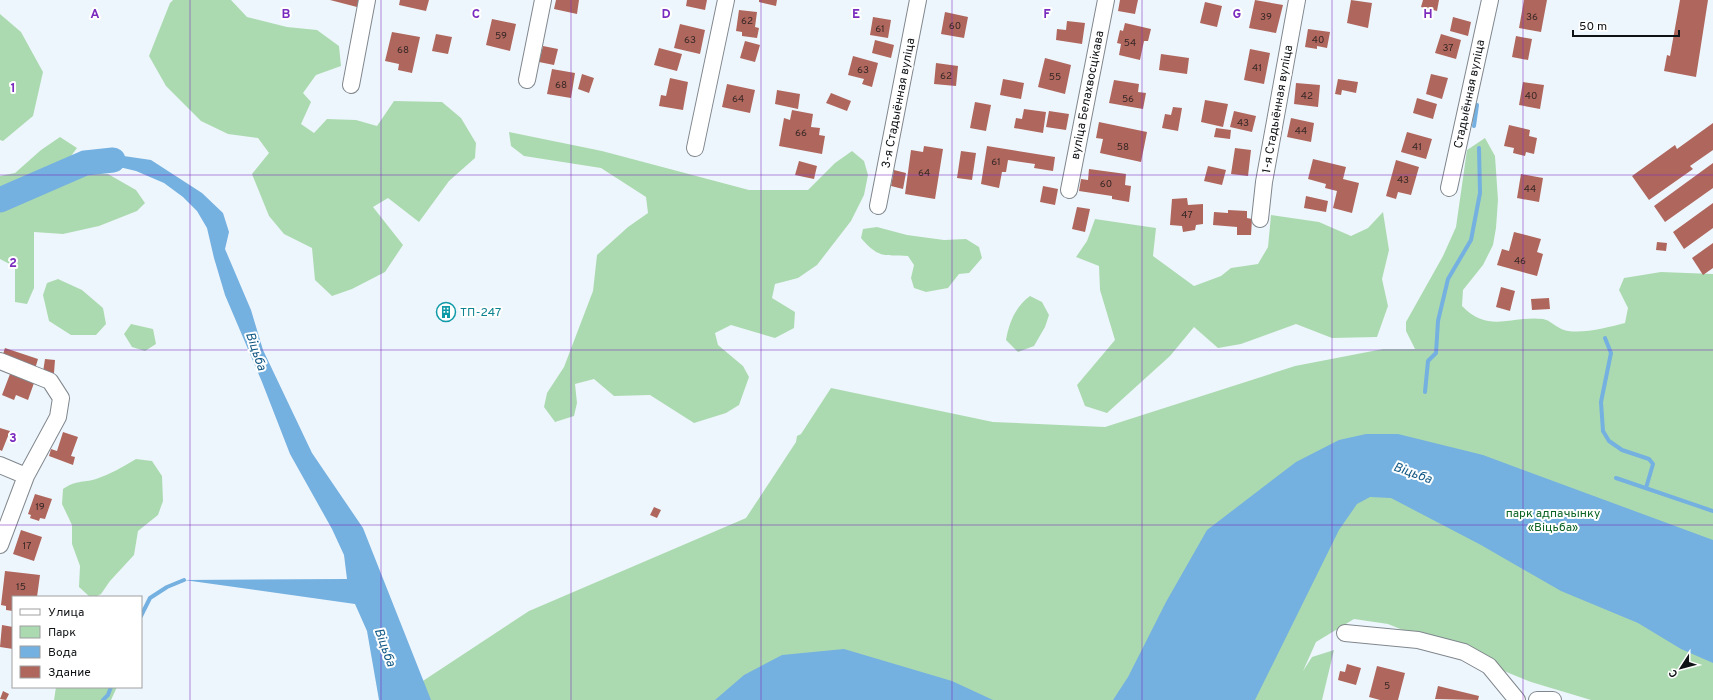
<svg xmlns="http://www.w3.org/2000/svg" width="1713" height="700" font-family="Overpass,sans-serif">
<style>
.green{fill:#acdab0}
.water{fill:#74b0e0}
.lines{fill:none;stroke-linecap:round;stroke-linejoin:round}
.stream{stroke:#74b0e0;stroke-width:4}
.river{stroke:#74b0e0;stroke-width:25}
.building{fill:#af675d}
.minor-casing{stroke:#80878d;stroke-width:18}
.minor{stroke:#fff;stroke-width:16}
.grid{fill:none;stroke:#7b2cbf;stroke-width:1;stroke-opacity:0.55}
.labels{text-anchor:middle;stroke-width:4;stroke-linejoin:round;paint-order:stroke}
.number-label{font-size:10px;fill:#372726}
.street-label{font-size:12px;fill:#0f1214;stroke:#fff}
.culture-label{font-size:12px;fill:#0d838f;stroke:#fff;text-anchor:start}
.park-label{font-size:12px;fill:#0c6425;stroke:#fff}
.water-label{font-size:13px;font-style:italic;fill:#115784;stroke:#fff}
.grid-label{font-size:13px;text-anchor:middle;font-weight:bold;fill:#7b2cbf;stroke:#fff;stroke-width:4;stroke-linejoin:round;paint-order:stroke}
</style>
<rect width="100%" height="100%" fill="#eef6fd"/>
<path class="green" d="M173,0H231L247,17L287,27L317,30L339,46L341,66L316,75L303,93L311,102L301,124L314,133L327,119L356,120L377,126L394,101L442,102L461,118L476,143L475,158L449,181L419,222L388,198L373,207L403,245L385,272L352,289L332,296L315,280L312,248L284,234L269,216L252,174L269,153L258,138L228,134L201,121L166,86L149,56L170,3Z
M0,14L21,32L43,72L33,116L3,141L0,140Z
M509,132L602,151L749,190H808L835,163L852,151L864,161L868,175L864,195L851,221L817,265L798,278L775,284L772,298L795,312L794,328L775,338L731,325L715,333L718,345L743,366L749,377L739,405L726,413L694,423L650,395L614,396L594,379L575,384L577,403L574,416L555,422L544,407L547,393L564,367L593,291L597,255L628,227L648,213L646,197L601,168L524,156L511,146Z
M60,137L77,148L71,156L70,164L81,173L108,174L136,190L145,203L137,211L99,226L63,234L34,232V288L27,304L15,302V267L0,259V176L15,173L41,150Z
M1485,138L1495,156L1498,200L1496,228L1493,245L1483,265L1463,290L1462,306C1489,334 1512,315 1543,319C1550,320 1557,328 1564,330C1580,335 1609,327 1625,323L1628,308L1619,290L1624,278L1661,272L1713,274V700H1591L1531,682L1388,624L1354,619L1316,642L1303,671L1312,657L1334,650L1322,700H394L529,611L746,518L796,442L797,436L801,434L831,388L993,422L1105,427L1295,366L1383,349H1415L1406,331V322L1443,256L1456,227L1467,150Z
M1383,212L1389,250L1382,279L1388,306L1377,337L1332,338L1296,324L1241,344L1218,348L1194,327L1170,356L1107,413L1085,406L1077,385L1115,340L1100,290L1099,266L1076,257L1087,241L1095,219L1156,228L1153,256L1194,286L1221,276L1231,268L1258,264L1268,247L1271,215L1319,222L1351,236L1368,228Z
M877,227L907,235L944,240L966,239L979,247L982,258L969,273L959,274L948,288L926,292L914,288L911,278L914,265L908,256C883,255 878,258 861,238L863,229Z
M58,279L82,290L103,308L106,324L96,335H71L49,321L43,295L47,283Z
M1030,296L1042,302L1049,315L1045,327L1034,346L1018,352L1006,340C1009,322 1016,306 1030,296Z
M131,324L153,329L156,344L145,351L132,347L124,334Z
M136,459L152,461L162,476L163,501L158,515L138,531L134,555L110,581L101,594L95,597H90L79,587L80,566L72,544V525L62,504L63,489C76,480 82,483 96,479C110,474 123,467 136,459Z
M56,687H117L111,700H54Z"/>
<path class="water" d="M110,154L151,160L202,193L223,213L229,232L225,249L251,310L263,350L312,453L363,528L431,700H379L367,631L355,604L184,580L347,579L344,555L332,529L290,454L262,382L225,295L214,258L207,228L197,211L183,197L164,183L136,171L115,166L98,169L82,168L76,158Z
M1366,434H1398L1483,455L1713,540V663L1681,649L1638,623L1561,591L1481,545L1391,498L1370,497L1357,504L1339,530L1255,700H1113L1128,677L1166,602L1207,530L1296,462L1339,440Z
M844,649L952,681L993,700H715L744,675L782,655Z"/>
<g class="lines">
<path class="stream" d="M1474,126L1477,105
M1605,338L1611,353L1601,402L1603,431L1609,441L1622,450L1649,459L1653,464L1646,488
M1425,392L1428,361L1436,353L1438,321L1448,279L1471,240L1480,193L1479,148
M1616,478L1713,511
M141,616L150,598L167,587L184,580
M103,700L108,695L111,687"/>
<path class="river" d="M0,200L85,163L113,160"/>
</g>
<path class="building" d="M330,0H359L357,7Z
M400,0H429L426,11L399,5Z
M556,0H579L577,14L554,9Z
M687,0H707L705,10L686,6Z
M759,0H777L776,6L759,2Z
M1120,0H1138L1135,14L1118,11Z
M1255,0L1283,5L1276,33L1249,28Z
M1351,0L1372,3L1368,28L1347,23Z
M1423,0H1439L1437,11L1421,7Z
M1524,0H1547L1541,32L1519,28Z
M1680,0H1708L1696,77L1664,71L1667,55L1670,56Z
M1205,2L1222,6L1217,27L1200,23Z
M739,10L757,12L755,27L759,28L757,38L742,36V32L736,31Z
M945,12L968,17L964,38L941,34Z
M873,17L891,20L888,38L870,35Z
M1453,17L1471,22L1468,36L1450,31Z
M492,19L516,24L510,51L486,45Z
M1067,21L1085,23L1082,44L1056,40L1057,29L1066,30Z
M1125,23L1151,29L1148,41H1144L1140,60L1119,55L1121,44L1117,43L1120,30L1123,31Z
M680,24L705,30L700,54L674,48Z
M1308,29L1330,32L1327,48L1317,46V49L1305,47Z
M392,32L420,37L412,73L398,70L399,64L385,61Z
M436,34L452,37L448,54L432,51Z
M1441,34L1461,40L1456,59L1435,53Z
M1516,36L1532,39L1528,60L1512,57Z
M875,40L894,45L891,58L872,53Z
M745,41L760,45L755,62L740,58Z
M543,46L558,49L554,65L539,62Z
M659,48L682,54L677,71L654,65Z
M1250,49L1270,53L1264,84L1244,80Z
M1161,54L1189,58L1187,74L1159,70Z
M853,56L878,63L872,87L862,84L864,79L848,75Z
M1045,58L1071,65L1065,94L1038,87Z
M936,63L958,66L956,86L934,84Z
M552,69L575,73L571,98L547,94Z
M582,74L594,78L589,93L578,89Z
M1431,74L1448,78L1442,99L1426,94Z
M670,78L688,82L683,110L659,106L661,95L666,96Z
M1003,79L1024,83L1021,99L1000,95Z
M1338,79L1358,82L1356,93L1342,90L1341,95L1335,94Z
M1114,80L1139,84L1138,92L1146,93L1143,109L1109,103Z
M1523,82L1544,85L1540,109L1519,105Z
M1296,83L1320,85L1318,107L1294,104Z
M727,84L755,90L750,113L722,107Z
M777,90L800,94L798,109L775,104Z
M831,93L851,101L847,111L826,103Z
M1417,98L1437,104L1433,119L1413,113Z
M1205,100L1228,104L1223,127L1201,122Z
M975,102L991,105L986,131L970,128Z
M1173,107L1182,108L1178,131L1162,128L1165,114L1171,115Z
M1024,109L1046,112L1043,133L1014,128L1016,118L1022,119Z
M792,110L813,114L811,127L820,128L819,135L825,136L822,154L779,146L784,118L790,120Z
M1049,111L1069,114L1066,130L1046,127Z
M1234,111L1256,116L1252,132L1230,127Z
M1291,118L1314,123L1311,142L1287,137Z
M1099,122L1147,132L1141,162L1100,153L1103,139L1096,138Z
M1713,123V150L1690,166L1693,169L1649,200L1632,176L1675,145L1677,149Z
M1509,125L1530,130L1529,136L1537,138L1534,154L1526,152L1525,156L1513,153L1514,148L1504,146Z
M1216,128L1231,130L1230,139L1214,137Z
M1407,132L1432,139L1426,159L1401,152Z
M924,146L943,149L935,199L905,194L911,150L923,152Z
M987,146L1055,157L1053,171L1034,168L1035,164L1008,160L1006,172H1002L999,188L981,184Z
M1235,148L1251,150L1248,176L1231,174Z
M961,151L976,153L972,180L957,178Z
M1313,159L1346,167L1343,179L1359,183L1352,213L1333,208L1337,191L1325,188L1326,184L1308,179Z
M1396,160L1419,167L1411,195L1398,192L1396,199L1386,196Z
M799,161L817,166L814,179L795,175Z
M1713,163V188L1665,222L1654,206Z
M1208,166L1226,170L1222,185L1204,181Z
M1089,169L1126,174L1125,185L1131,186L1129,202L1112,199V196L1079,191L1081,179L1088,180Z
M894,170L906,173L903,189L891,186Z
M1521,174L1543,178L1539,202L1517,198Z
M1043,186L1058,189L1055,205L1040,202Z
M1306,196L1328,201L1326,212L1304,208Z
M1187,198L1188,205L1203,204V224L1196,225L1195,230L1183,232L1182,226L1170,225L1172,199Z
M1713,203V228L1684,249L1673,232Z
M1077,207L1090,209L1085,232L1072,229Z
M1228,210L1247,211V218L1252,219L1251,235H1237V227L1213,225L1214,212L1228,213Z
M1514,232L1541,239L1537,252L1543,254L1537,276L1497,265L1502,249L1509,251Z
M1657,242L1667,243L1666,251L1656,250Z
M1713,243V268L1703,275L1692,258Z
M1501,287L1515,291L1510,311L1496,307Z
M1549,298L1550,309L1532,310L1531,299Z
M443,306L451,309L448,318L440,314Z
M5,348L38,359L35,369L2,357Z
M45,359L55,360L54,373L43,372Z
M10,374L34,383L28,400L16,395L14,400L2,395Z
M0,428L10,431L2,451L0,450Z
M63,432L78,437L71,456L75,457L73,465L49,456L51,449L57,451Z
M35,494L52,499L45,519L40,518L39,521L30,518L31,515L28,514Z
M654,507L661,510L657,518L650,515Z
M21,530L42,537L34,561L13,554Z
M5,571L40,575L37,597H13V611L6,610V606L1,605Z
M2,625L13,627V649L0,647Z
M1347,664L1361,668L1356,685L1338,680L1340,671L1345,672Z
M1377,666L1405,673L1398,700H1380L1369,697Z
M1438,686L1479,696L1478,700L1435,699Z
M3,691L9,694L6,700L0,699Z"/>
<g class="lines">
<g class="minor-casing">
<path id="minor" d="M527,80L543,0
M351,85L367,0
M695,148L726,0
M1449,188L1490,0
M1069,190L1106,0
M878,206L918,0
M1260,219L1264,182L1297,0
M0,361L50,381L61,398L58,417L26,476L0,545
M0,465L26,476
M1345,633L1418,640L1464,652L1489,666L1517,700
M1537,700H1553"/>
</g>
<use href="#minor" class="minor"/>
</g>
<path class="grid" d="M190,0V700M381,0V700M571,0V700M761,0V700M952,0V700M1142,0V700M1332,0V700M1523,0V700M0,175H1713M0,350H1713M0,525H1713"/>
<defs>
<g id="building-ring" transform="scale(1)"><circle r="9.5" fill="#fff" stroke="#0f9aa8" stroke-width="1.5"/><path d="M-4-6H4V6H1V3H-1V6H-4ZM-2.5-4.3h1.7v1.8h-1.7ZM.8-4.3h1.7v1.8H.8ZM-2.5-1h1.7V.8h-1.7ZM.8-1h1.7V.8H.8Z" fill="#0f9aa8"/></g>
</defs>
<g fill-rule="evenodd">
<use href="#building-ring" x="446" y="312"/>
</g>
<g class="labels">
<g class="number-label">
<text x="1266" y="20">39</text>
<text x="1532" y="20">36</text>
<text x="747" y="24">62</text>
<text x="955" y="29">60</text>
<text x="880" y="32">61</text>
<text x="501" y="39">59</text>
<text x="690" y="43">63</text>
<text x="1318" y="43">40</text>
<text x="1130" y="46">54</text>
<text x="1448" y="51">37</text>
<text x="403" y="53">68</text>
<text x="1257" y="71">41</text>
<text x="863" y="73">63</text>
<text x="946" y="79">62</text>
<text x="1055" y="80">55</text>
<text x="561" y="88">68</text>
<text x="1307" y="99">42</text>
<text x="1531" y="99">40</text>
<text x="738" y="102">64</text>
<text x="1128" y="102">56</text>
<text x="1243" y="126">43</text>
<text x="1301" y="134">44</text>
<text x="801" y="136">66</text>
<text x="1123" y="150">58</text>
<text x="1417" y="150">41</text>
<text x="996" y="165">61</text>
<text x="924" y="176">64</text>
<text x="1403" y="183">43</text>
<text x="1106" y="187">60</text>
<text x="1530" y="192">44</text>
<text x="1187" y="218">47</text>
<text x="1520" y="264">46</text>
<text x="40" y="510">19</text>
<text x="27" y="549">17</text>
<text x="21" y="590">15</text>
<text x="1387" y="689">5</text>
</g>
<g class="street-label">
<text transform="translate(1469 94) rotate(-78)" y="4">Стадыённая вуліца</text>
<text transform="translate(1087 95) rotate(-79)" y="4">вуліца Белахвосцікава</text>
<text transform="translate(898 103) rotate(-79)" y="4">3-я Стадыённая вуліца</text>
<text transform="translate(1277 109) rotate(-80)" y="4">1-я Стадыённая вуліца</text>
</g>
<g class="culture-label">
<text x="460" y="316">ТП-247</text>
</g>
<g class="park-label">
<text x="1553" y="517">парк адпачынку<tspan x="1553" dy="14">«Віцьба»</tspan></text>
</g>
<g class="water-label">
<text transform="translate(257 351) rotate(71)" y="5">Віцьба</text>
<text transform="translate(1413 472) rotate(20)" y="5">Віцьба</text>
<text transform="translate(386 647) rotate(70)" y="5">Віцьба</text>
</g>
</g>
<g class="grid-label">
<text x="95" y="18">A</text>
<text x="286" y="18">B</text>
<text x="476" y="18">C</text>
<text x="666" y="18">D</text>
<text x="856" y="18">E</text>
<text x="1047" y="18">F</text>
<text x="1237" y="18">G</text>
<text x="1428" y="18">H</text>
<text x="13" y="92">1</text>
<text x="13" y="267">2</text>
<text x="13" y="442">3</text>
</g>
<rect x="12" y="596" width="130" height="92" fill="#ffffff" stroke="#9fa0a1"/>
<rect x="20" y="609" width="20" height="6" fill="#ffffff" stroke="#9fa0a1"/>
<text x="48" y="616" font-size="12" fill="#0f1214">Улица</text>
<rect x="20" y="626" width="20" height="12" fill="#acdab0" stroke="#9fa0a1"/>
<text x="48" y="636" font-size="12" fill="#0f1214">Парк</text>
<rect x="20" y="646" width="20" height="12" fill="#74b0e0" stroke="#9fa0a1"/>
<text x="48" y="656" font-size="12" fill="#0f1214">Вода</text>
<rect x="20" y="666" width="20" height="12" fill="#af675d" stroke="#9fa0a1"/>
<text x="48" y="676" font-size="12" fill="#0f1214">Здание</text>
<g transform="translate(1681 668) rotate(234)" stroke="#ffffff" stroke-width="3" paint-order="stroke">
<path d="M0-3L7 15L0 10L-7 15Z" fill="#0f1214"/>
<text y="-6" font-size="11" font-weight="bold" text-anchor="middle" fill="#0f1214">С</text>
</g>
<path d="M1573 30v6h106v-6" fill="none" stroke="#0f1214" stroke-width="2"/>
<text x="1579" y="30" font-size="12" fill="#0f1214" stroke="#ffffff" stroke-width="3" paint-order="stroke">50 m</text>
</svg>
